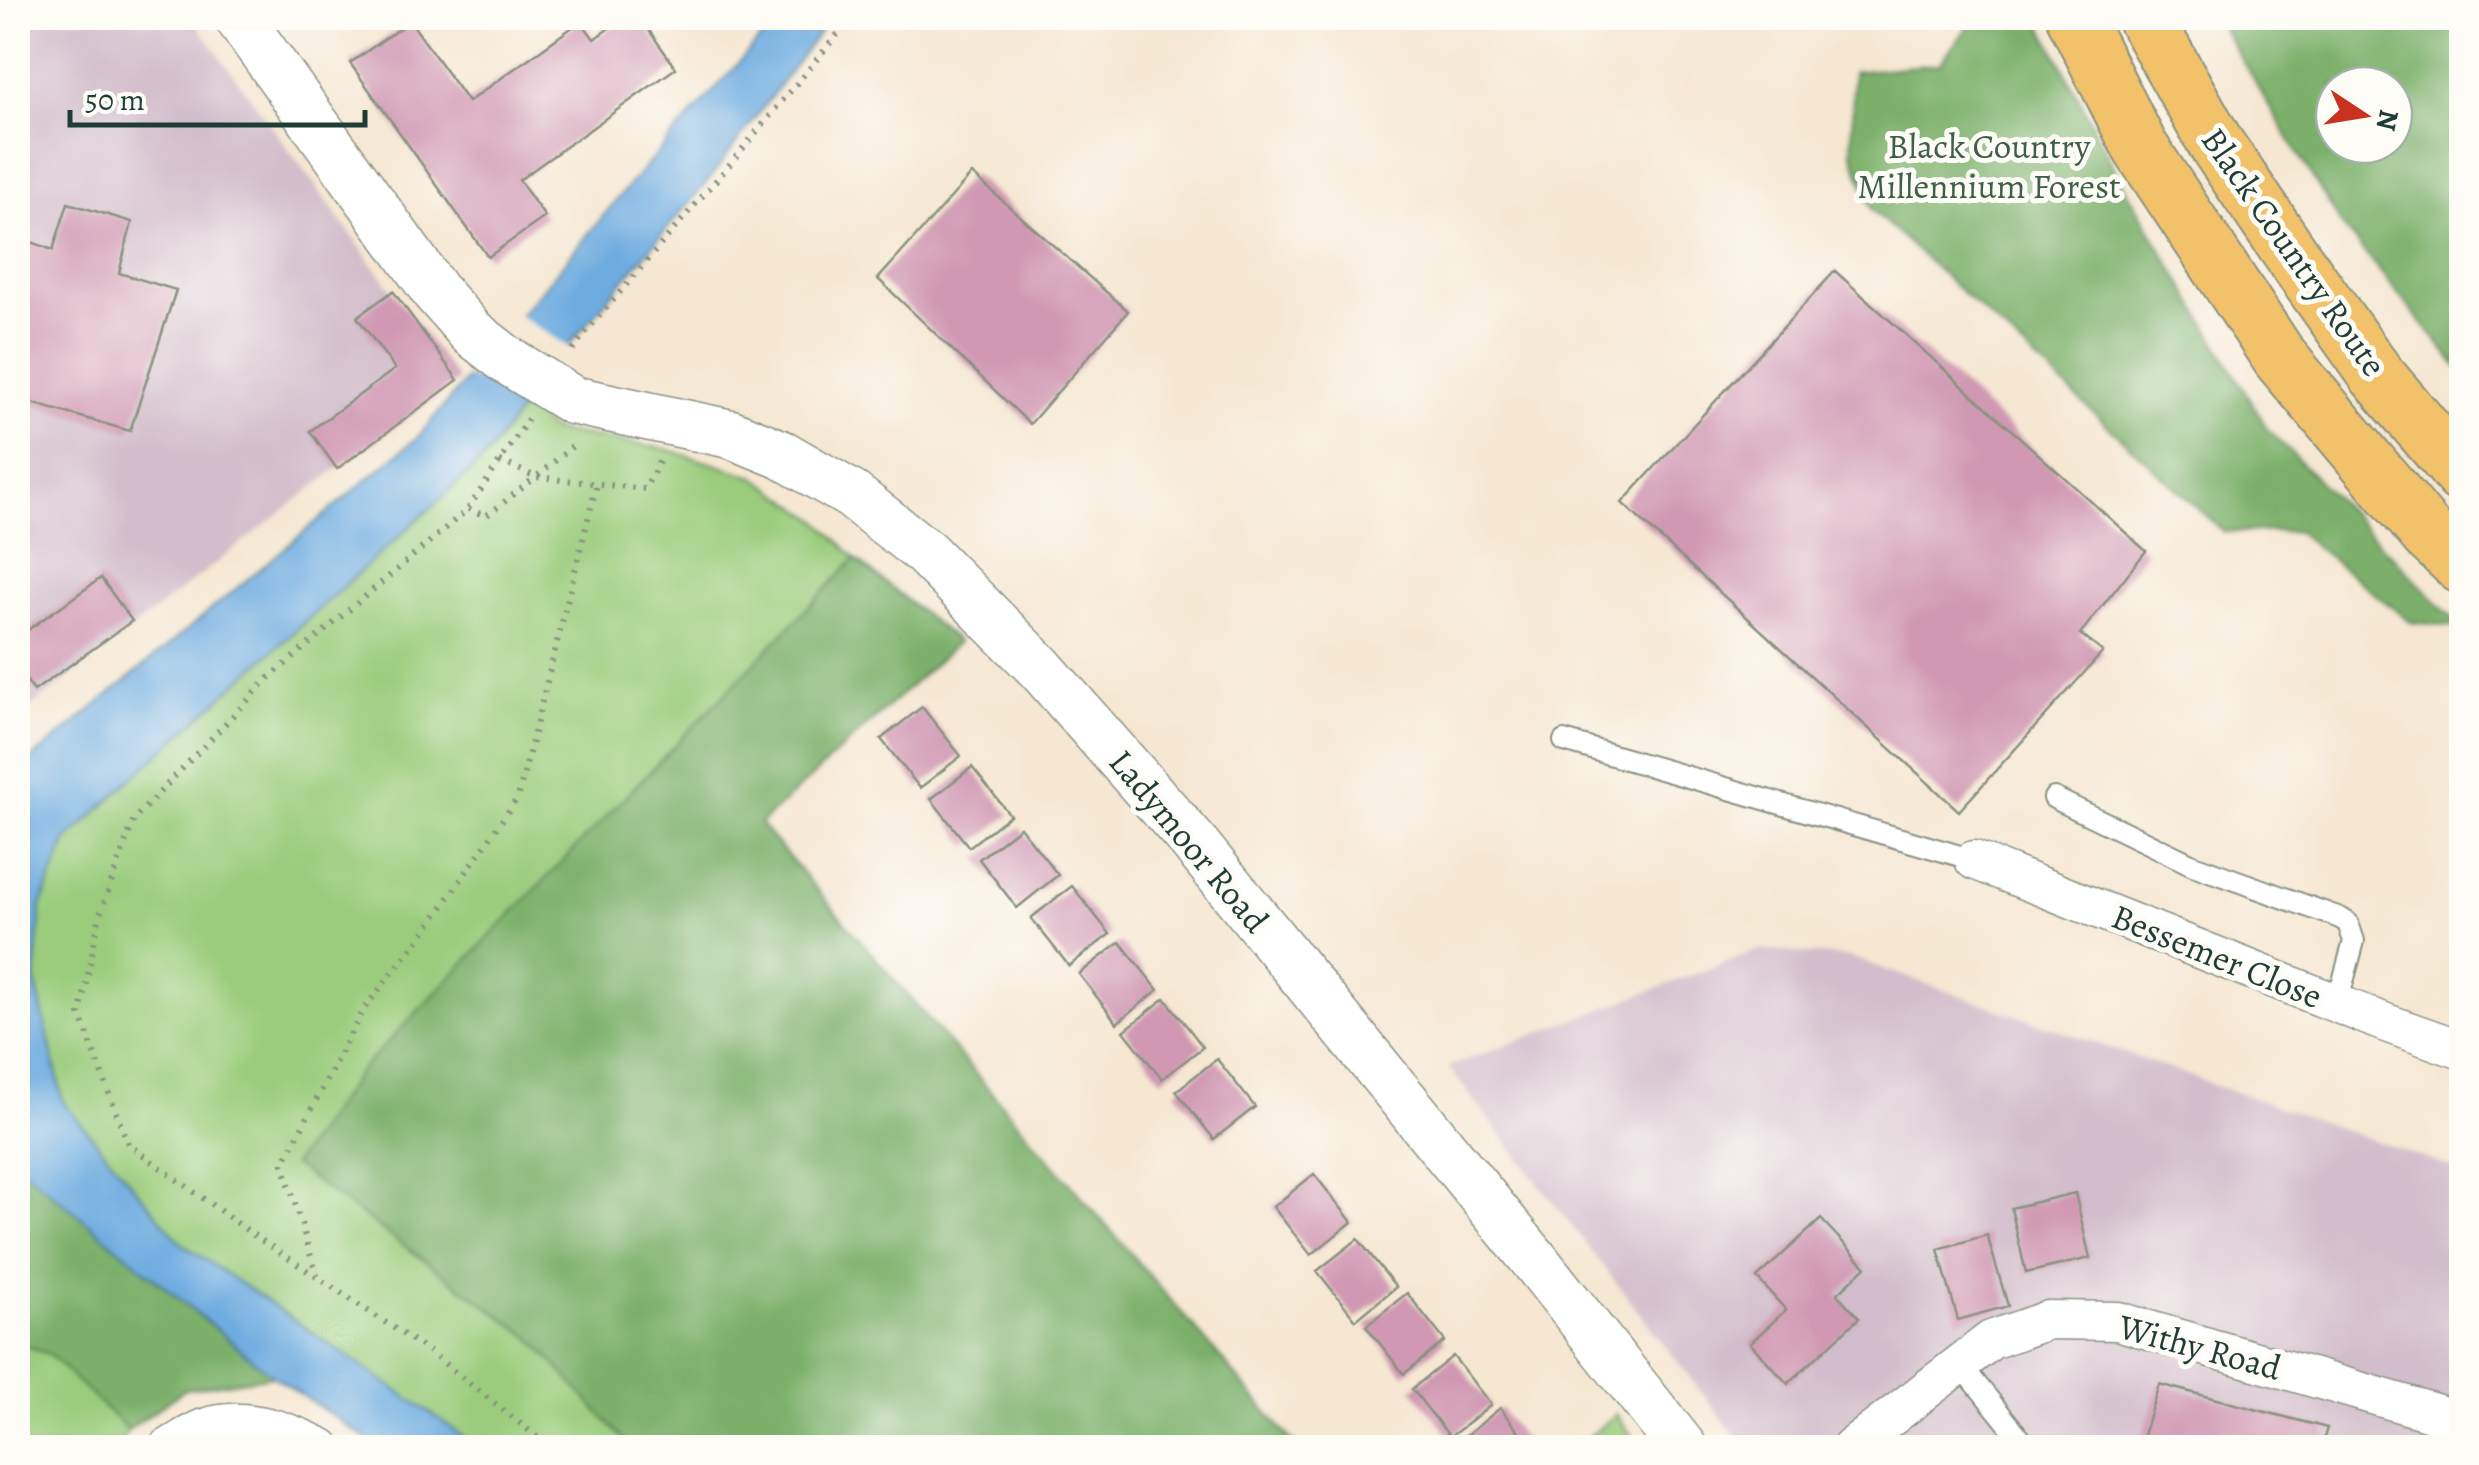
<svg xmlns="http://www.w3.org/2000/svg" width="2479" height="1465" font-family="Alegreya,serif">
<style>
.industrial{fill:#d1bdcb}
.green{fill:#9acc7b;stroke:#5c8458;stroke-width:2.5}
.forest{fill:#7bb06b;stroke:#4d7650;stroke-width:2.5;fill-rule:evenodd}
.water{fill:#6eace0;stroke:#46748a;stroke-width:2.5}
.pier{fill:#f5e7d1}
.building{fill:#d098b2}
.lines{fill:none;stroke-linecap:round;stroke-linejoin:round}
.service-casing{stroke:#8a9282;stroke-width:24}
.minor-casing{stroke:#8a9282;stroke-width:41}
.tertiary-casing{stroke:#8a9282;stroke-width:51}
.trunk-casing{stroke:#8a9282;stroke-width:59}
.path{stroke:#8a9282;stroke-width:6;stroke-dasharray:2.5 8;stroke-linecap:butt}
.service{stroke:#fff;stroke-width:20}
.minor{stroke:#fff;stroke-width:38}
.tertiary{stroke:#fff;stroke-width:48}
.trunk{stroke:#f2c26a;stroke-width:55}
.tertiary-bridge-casing{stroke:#8a9282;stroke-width:51;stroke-linecap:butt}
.tertiary-bridge{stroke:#fff;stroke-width:48}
.labels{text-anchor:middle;stroke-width:10;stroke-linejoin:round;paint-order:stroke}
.park-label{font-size:35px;fill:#3e6146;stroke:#fdfcf7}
.street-label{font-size:35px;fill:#1f3d34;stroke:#fdfcf7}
</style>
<rect width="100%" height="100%" fill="#fdfcf7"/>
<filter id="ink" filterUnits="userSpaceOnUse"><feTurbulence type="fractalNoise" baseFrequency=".01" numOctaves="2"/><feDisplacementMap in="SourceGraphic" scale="20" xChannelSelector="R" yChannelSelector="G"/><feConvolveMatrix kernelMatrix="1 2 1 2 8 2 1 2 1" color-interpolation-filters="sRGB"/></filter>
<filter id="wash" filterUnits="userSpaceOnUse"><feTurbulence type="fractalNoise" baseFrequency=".0048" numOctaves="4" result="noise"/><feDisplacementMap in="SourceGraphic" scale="40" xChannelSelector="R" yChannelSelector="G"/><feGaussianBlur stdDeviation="2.25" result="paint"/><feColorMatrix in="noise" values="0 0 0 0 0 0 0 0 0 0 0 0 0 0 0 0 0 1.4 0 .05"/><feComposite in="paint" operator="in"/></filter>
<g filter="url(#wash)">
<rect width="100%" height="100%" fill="#f5e7d1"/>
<path class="industrial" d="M18,18H192L458,380L337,469L18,717Z
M1759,950L1850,957L2461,1171V1447H1744L1448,1067Z"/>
<path class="green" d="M524,405L551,430L666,449L755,477L819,521L856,559L958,642L760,824L1297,1447H477L442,1421L181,1243L63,1102L35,979L41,906L66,841L136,775L483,461Z
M18,1165L273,1376L185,1389L128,1430L117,1447H18Z
M1616,1414L1640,1447H1577Z"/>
<path class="forest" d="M1975,18H2038L2119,177L2266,427L2461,627L2411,622L2296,531L2224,532L1872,210L1852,152L1853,72L1939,64Z
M2216,18H2461V371L2341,224ZM2334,85H2394V145H2334Z
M855,559L958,642L760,824L1297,1447H630L531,1338L293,1165L359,1072Z
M18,1165L273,1376L185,1389L128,1430L49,1354L18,1343Z"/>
<path class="water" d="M779,18H830L711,177L559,357L483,460L136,775L66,841L41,906L35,979L63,1102L181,1243L442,1421L477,1447H379L273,1376L18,1165V777L32,759L418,437L630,184Z"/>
<path class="pier" d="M515,313L572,349L527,410L524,405L489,380L463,377Z"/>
<g id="blocks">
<path class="building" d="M623,18H640L676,68L519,180L545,217L488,257L350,63L410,21L468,102L581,21L594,39Z
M972,174L1128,311L1030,424L878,279Z
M68,203L132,222L119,273L176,290L130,431L18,399V237L53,250Z
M1835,271L2146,551L2080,634L2103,652L1959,811L1622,503Z
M393,291L458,380L337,469L310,431L395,369L357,317Z
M101,578L132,621L34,691L18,669V637Z
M922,707L961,756L920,788L881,739Z
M972,767L1010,815L969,847L931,799Z
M1020,827L1058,875L1017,908L979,859Z
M1072,886L1110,934L1069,966L1031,918Z
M1120,942L1158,990L1117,1023L1079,974Z
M1165,998L1203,1047L1162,1079L1124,1031Z
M1217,1059L1255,1107L1214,1139L1176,1091Z
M1314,1174L1352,1222L1311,1255L1273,1207Z
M2075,1193L2090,1258L2026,1273L2011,1208Z
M1821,1219L1866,1267L1837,1294L1859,1318L1788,1384L1750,1343L1786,1310L1757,1278Z
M1987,1235L2008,1306L1958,1320L1938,1249Z
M1358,1239L1396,1287L1356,1320L1317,1271Z
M1407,1293L1445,1341L1404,1374L1366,1326Z
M1453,1356L1491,1405L1450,1437L1412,1389Z
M2159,1384L2327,1428L2321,1448H2139Z
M1500,1408L1531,1448H1465L1460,1441Z"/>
</g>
</g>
<g filter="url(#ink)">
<use href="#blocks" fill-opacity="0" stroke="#8a9282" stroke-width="2.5"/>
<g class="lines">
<g class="service-casing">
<path id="service" d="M1564,741L1974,860
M2054,798L2193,865L2340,918L2348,923L2354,941L2337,1004
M1960,1364L2028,1448"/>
</g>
<g class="minor-casing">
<path id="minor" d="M1974,860L2386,1023L2462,1050
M168,1448C180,1441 191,1433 204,1428C242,1414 287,1430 322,1448
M1851,1448L1991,1340L2048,1320L2118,1321L2462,1421"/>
</g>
<g class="tertiary-casing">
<path id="tertiary" d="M239,18L435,291L471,332
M572,400L731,434L783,455L852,495L926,553L1041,669L1194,843L1532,1257L1683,1448"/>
</g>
<g class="trunk-casing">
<path id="trunk" d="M2075,18L2140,147L2280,358L2428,534L2462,566
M2145,18L2216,144L2291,254L2376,374L2462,475"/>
</g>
<path class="path" d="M573,350L584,334L730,164L851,18
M528,419L468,509L269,678L134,819L100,914L80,1014L128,1144L255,1236L430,1352L551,1448
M500,461L536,477L576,443
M468,509L486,516L536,477L645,489L660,460
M317,1276L283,1164L363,1010L427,929L518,797L597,483"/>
<use href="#service" class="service"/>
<use href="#minor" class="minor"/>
<use href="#tertiary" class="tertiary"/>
<use href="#trunk" class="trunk"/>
<g class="tertiary-bridge-casing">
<path id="tertiary-bridge" d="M471,332L507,360L572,400"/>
</g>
<use href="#tertiary-bridge" class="tertiary-bridge"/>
</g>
</g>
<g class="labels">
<g class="park-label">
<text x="1989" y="158">Black Country<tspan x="1989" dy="40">Millennium Forest</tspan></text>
</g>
<g class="street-label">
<text transform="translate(2294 252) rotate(55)" y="12">Black Country Route</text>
<text transform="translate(1189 841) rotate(50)" y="12">Ladymoor Road</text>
<text transform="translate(2217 956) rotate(22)" y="12">Bessemer Close</text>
<text transform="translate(2200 1347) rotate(15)" y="12">Withy Road</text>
</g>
</g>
<rect width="2479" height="1465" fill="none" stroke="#fdfcf7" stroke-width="60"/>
<g transform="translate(2364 115) rotate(102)"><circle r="48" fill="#fdfcf7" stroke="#a4b0a9" stroke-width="2.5"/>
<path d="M0-8L18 38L0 25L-18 38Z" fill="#c8321e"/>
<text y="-15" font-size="28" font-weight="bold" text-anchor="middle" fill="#1f3d34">N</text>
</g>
<path d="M70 110v15h295v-15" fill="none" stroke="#1f3d34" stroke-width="5"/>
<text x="85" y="110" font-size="30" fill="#1f3d34" stroke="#fdfcf7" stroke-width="8" paint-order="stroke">50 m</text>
</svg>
